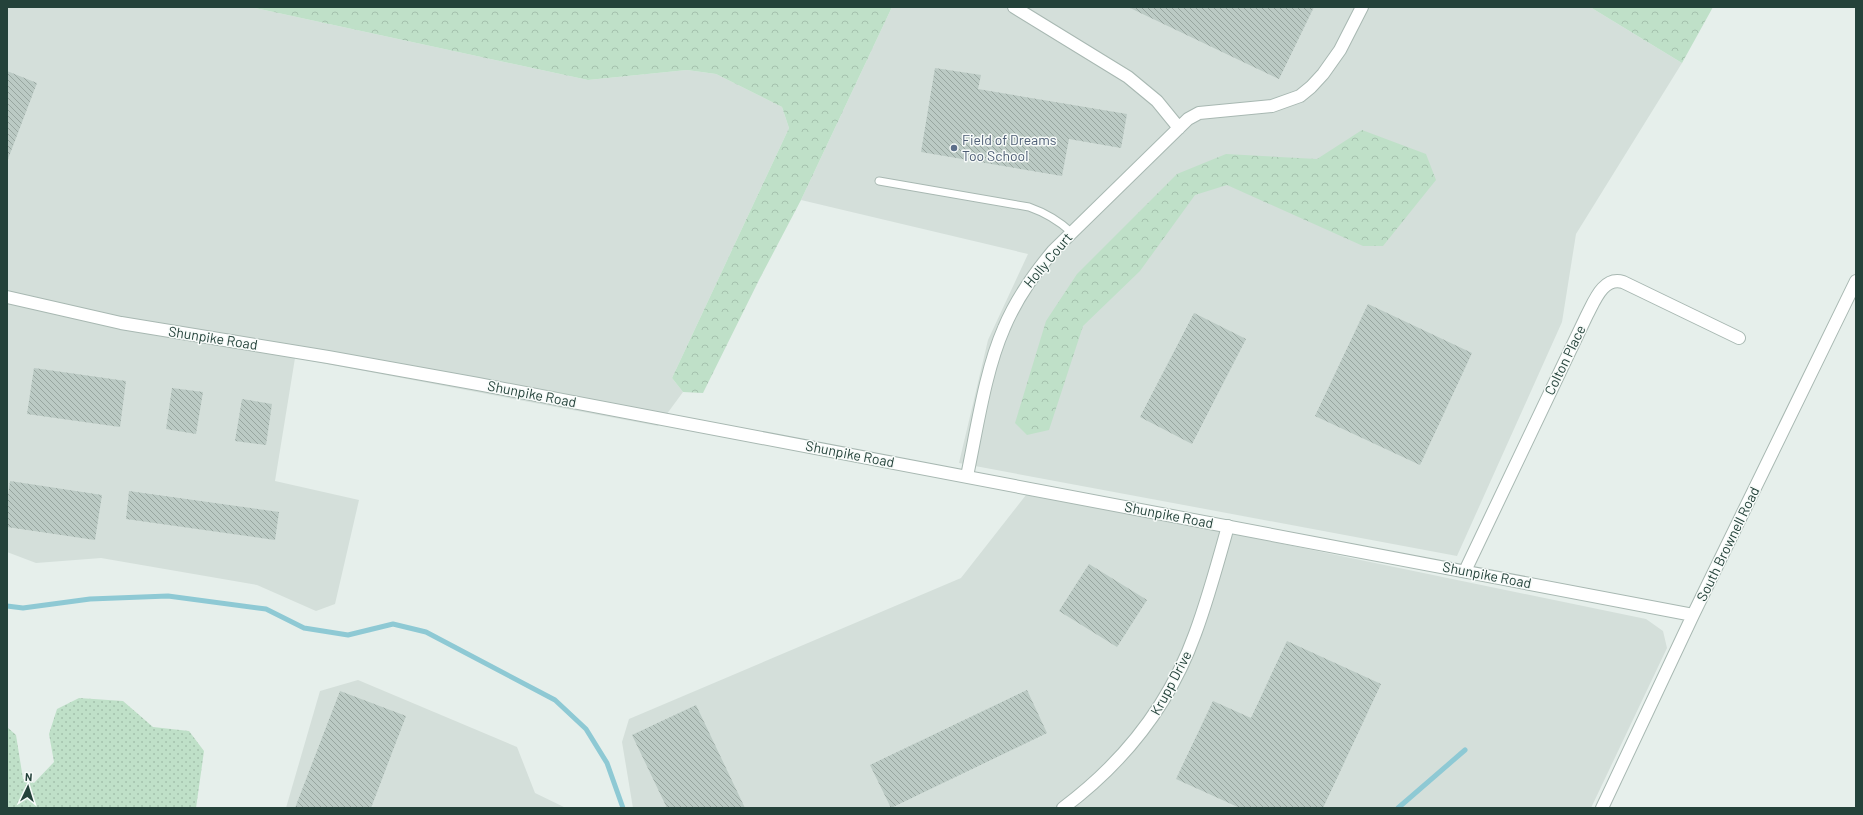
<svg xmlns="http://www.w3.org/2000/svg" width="1863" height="815" font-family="Barlow,sans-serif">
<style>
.built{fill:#d4dfda}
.grass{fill:url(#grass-dots)}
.forest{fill:url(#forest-crowns)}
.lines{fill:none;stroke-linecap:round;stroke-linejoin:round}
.stream{stroke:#8ec9d4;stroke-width:5}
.building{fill:url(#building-back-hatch)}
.service-casing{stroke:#a8b8b2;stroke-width:9}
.minor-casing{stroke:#a8b8b2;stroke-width:14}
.tertiary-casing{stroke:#a8b8b2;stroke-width:14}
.service{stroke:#fff;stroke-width:7}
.minor{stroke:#fff;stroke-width:12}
.tertiary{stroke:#fff;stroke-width:12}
.service-dot{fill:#5c6f8a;stroke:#f7fbf9;stroke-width:1.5}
.labels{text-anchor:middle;stroke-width:3;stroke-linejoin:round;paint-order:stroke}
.service-label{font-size:14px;fill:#4e5e75;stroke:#f7fbf9;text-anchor:start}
.street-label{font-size:14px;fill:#24423a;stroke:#f7fbf9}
</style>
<defs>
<pattern id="grass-dots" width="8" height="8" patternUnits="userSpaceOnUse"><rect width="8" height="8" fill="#bfe0c8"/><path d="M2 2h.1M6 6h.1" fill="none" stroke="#a4c1ad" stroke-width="1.8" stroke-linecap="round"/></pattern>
<pattern id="forest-crowns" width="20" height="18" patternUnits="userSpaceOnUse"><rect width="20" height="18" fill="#bfe0c8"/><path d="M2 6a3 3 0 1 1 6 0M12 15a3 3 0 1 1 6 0" fill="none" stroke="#a4c1ad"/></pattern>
<pattern id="building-back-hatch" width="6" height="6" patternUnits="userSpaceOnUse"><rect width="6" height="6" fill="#bbcac4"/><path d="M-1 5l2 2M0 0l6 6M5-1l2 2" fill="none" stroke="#98a6a0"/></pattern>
</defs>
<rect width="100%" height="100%" fill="#e6efeb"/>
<path class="built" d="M7,7H250L588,80L687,70L716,74L782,107L789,128L672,378L683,392L658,426L295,358L275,481L359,500L335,604L316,611L257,585L101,558L36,563L7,552Z
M892,7H1590L1682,63L1576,234L1562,322L1457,556L959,463L988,340L1028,254L801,200Z
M1026,495L1181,523L1646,619L1663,631L1667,648L1591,808H633L622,742L629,719L961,578Z
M358,680L517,747L535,793L566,808H286L320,691Z"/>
<path class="grass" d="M79,698L123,701L153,727L189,731L204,751L196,808H7V727L16,735L23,779L34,783L54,762L49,734L57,709Z"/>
<path class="forest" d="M250,7H892L801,200L759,280L703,393L683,392L672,378L789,128L782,107L716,74L687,70L588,80Z
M1590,7H1713L1682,63Z
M1362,130L1426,154L1436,180L1383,246H1363L1227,185L1195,195L1140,271L1083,326L1049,430L1027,435L1015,423L1046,321L1077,274L1177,174L1226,154L1317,159Z"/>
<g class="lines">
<path class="stream" d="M7,606L23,608L90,599L168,596L266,609L304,628L348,635L393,624L426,632L555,700L586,729L607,763L623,808
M1398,808L1465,750"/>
</g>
<path class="building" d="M1128,7H1314L1279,79Z
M935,68L981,75L978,89L1127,114L1121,148L1069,139L1062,176L921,152Z
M7,71L37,83L8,159H7Z
M1368,304L1472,353L1420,465L1315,416Z
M1194,313L1246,339L1192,444L1140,417Z
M34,368L126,381L120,427L27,414Z
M172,388L203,392L196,434L166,429Z
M242,399L272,404L266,445L235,441Z
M10,481L102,495L95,540L7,527V502Z
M129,491L279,512L275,540L126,519Z
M1089,564L1147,600L1117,647L1059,611Z
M1287,641L1381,684L1323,808H1240L1176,779L1213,701L1251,718Z
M1027,690L1047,733L891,808L870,765Z
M340,691L406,716L371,808H295Z
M696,705L745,808H667L632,735Z"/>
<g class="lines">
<g class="service-casing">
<path id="service" d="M879,181L1029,207C1046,213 1058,220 1071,232"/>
</g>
<g class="minor-casing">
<path id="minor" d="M1014,7L1128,77L1157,101L1179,128
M967,476C977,429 985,371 1004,328C1016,299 1033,275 1053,251L1188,119L1199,113L1272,106L1300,96L1311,87L1323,74L1340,50L1362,7
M1465,571L1587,315C1594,302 1603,276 1623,282L1739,338
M1063,808C1123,763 1169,706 1195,634C1208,599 1218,562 1228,526"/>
</g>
<g class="tertiary-casing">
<path id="tertiary" d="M7,297L121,323L328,357L478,384L1693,615
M1602,808L1693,615L1856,281"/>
</g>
<use href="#service" class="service"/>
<use href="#minor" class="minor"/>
<use href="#tertiary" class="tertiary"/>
</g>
<circle class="service-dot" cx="954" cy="148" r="4"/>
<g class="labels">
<g class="service-label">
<text x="962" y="145">Field of Dreams<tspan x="962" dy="16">Too School</tspan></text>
</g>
<g class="street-label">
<text transform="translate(1048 260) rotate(-50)" y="5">Holly Court</text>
<text transform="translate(213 338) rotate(9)" y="5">Shunpike Road</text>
<text transform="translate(1565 360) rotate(-64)" y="5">Colton Place</text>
<text transform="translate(532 394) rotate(11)" y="5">Shunpike Road</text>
<text transform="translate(850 454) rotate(11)" y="5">Shunpike Road</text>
<text transform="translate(1169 515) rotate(11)" y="5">Shunpike Road</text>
<text transform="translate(1728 544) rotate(-64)" y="5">South Brownell Road</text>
<text transform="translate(1487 575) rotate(11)" y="5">Shunpike Road</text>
<text transform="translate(1171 683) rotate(-62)" y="5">Krupp Drive</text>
</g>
</g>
<rect width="1863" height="815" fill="none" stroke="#24423a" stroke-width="16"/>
<g transform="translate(28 787) rotate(4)" stroke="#f7fbf9" stroke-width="3" paint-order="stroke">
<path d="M0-3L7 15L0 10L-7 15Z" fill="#24423a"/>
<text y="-6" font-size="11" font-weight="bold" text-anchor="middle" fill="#24423a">N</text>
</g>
</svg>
